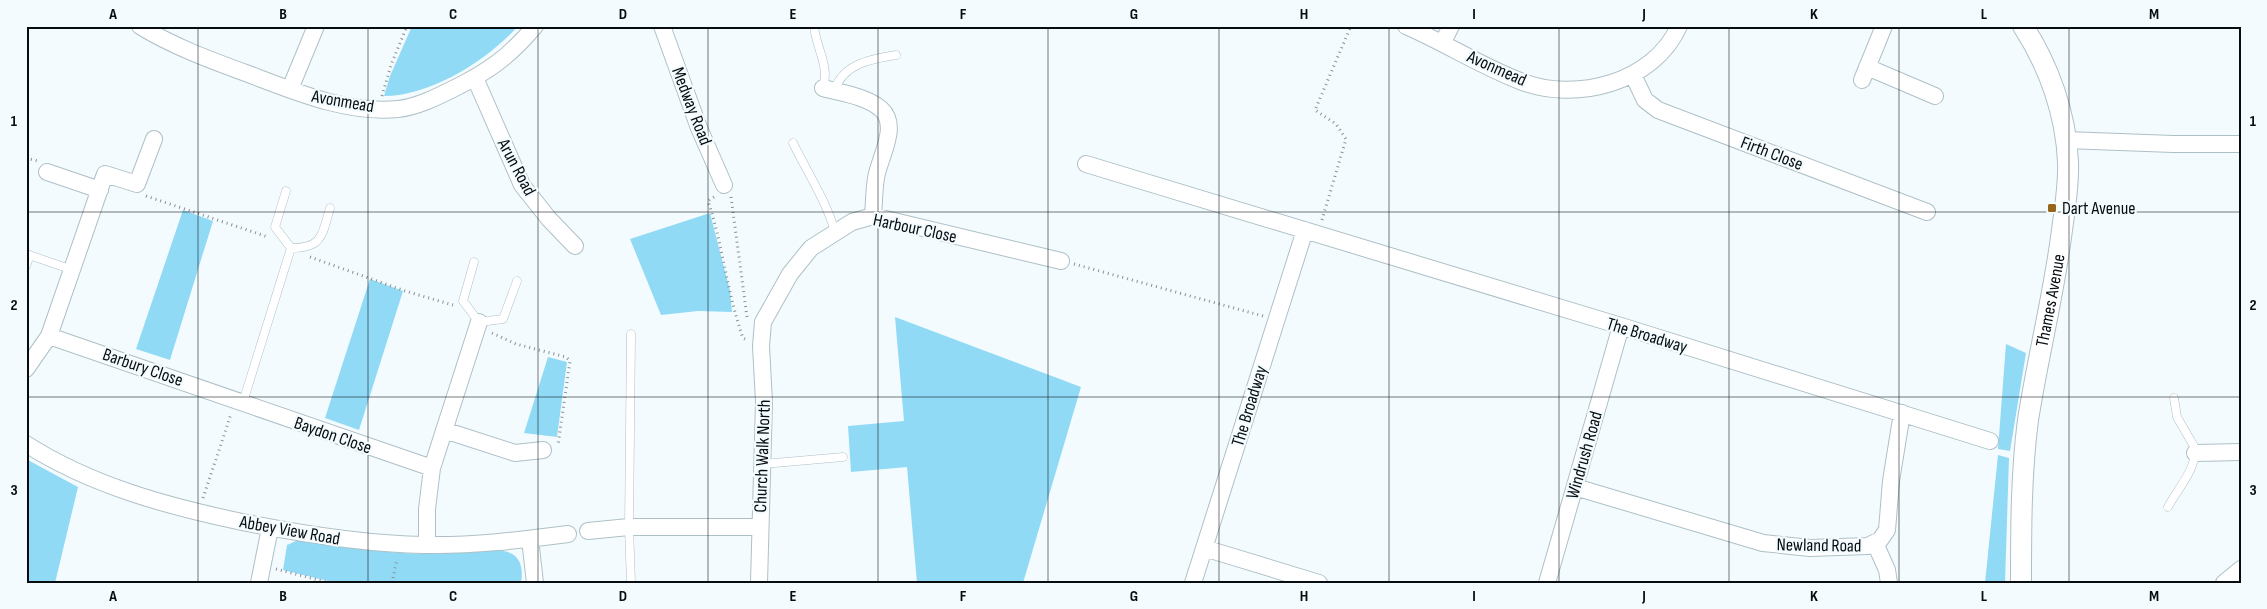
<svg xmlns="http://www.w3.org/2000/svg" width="2267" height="609" font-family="'Sofia Sans Condensed',sans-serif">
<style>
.green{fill:#91daf5}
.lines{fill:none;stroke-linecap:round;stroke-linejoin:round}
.service-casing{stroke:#aec0c7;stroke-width:9}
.minor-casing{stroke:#aec0c7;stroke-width:18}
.tertiary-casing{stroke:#aec0c7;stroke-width:22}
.path{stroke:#899093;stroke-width:3;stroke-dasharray:1 4;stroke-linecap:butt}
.service{stroke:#fff;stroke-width:8}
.minor{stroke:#fff;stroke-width:16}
.tertiary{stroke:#fff;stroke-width:20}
.grid{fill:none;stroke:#060c0f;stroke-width:1;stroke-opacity:0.55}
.poi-dot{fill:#976618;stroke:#f4fbfe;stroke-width:2}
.labels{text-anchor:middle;stroke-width:4.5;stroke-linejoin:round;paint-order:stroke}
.street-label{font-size:18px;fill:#060c0f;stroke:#f4fbfe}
.poi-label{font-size:18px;fill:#060c0f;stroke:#f4fbfe;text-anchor:start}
.neatline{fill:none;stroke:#060c0f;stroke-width:2}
.grid-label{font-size:16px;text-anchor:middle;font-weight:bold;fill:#060c0f}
</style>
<rect width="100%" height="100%" fill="#f4fbfe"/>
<path class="green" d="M412,26H518C488,60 431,96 384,96L390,76Z
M183,210L213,221L170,360L136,349Z
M710,213L730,291L732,312L698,311L661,315L630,239Z
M370,279L403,291L359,430L325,418Z
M895,317L1081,387L1023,583H917L907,467L851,472L848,426L904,421Z
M2006,344L2026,353L2010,451L1998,449Z
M548,357L567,362L557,437L524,433Z
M1998,455L2009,458L2005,583H1985Z
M26,459L78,487L55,583H26Z
M307,540C346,547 386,553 426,554C447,555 492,545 510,553C522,558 523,571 521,583H336L283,570L287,545L296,541Z"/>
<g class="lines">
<g class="service-casing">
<path id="service" d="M814,26C816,48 830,66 823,88
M834,91C843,64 870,59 896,55
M793,143C807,172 826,200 835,232
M286,191L275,227L291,248C323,248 322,235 330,208
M26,254L73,270
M474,262L463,301L479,322L503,319L517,281
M26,266L30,255
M631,334L629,527L631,583
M243,402L291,248
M763,464L843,457
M2168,507C2177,490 2197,468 2195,448L2177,417L2174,398"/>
</g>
<g class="minor-casing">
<path id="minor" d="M140,26C174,47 213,61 251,75C296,92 348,114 398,109C417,107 437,97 455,88C489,71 510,56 535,26
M662,26L699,128L724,185
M1406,26C1445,43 1481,66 1520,81C1575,103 1654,83 1679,26
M1443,42L1451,26
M1867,67L1935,96
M1633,75L1645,100L1658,110L1927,212
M475,78L522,185L549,219L575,246
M1862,80L1884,26
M823,88C841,93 866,96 881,109C900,126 879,158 876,178C874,191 874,204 873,216
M290,89L316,26
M2066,140L2173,144H2241
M1086,164L1621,326L1990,441
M47,172L100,190
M49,336L432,468L427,509V545
M26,369L49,336L105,174L137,184L154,139
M444,430L515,453L543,450
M26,444C92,486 167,506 242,522C302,534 364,544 425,545C473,546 521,540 568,534
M2195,453L2241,452
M432,468L479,322
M1575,487L1763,543L1810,548L1868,546L1880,540L1887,530L1891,481L1902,413
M588,531L629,527H760
M530,539L535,583
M1875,543L1887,570L1889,583
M1204,548L1319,583
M259,583L270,528
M759,583L764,402L761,346L763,322L790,274L811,248L852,222L873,216L1061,261
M1193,583L1305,230
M1547,583L1621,326
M2224,583L2241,569"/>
</g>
<g class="tertiary-casing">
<g id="tertiary">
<path id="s1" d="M2021,583C2021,529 2021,474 2028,420C2038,356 2054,294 2062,230C2065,207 2069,184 2068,162C2066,114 2049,66 2023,26"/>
</g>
</g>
<path class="path" d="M382,96L391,65L407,26
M26,158L38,161
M146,196L268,237
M714,197L708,201C723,246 727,293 743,338L747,340
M731,197L747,317
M1322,220L1346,139L1336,124L1315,110L1351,26
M310,257L405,291L453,305
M1074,264L1263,316
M492,333L516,344L566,357L570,361L558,445
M203,498L231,414
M276,569L330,583
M392,583L397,559"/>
<use href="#service" class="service"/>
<use href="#minor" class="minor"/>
<use href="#tertiary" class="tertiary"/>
</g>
<path class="grid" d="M198,26V583M368,26V583M538,26V583M708,26V583M878,26V583M1048,26V583M1219,26V583M1389,26V583M1559,26V583M1729,26V583M1899,26V583M2069,26V583M26,212H2241M26,397H2241"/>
<rect class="poi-dot" x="2047" y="203" width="10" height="10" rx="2.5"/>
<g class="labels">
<g class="street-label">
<text transform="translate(1497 68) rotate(24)" y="6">Avonmead</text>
<text transform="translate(343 101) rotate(10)" y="6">Avonmead</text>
<text transform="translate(692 106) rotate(69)" y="6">Medway Road</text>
<text transform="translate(1772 153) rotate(21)" y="6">Firth Close</text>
<text transform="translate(517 167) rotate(62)" y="6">Arun Road</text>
<text transform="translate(915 228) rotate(12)" y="6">Harbour Close</text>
<text dy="6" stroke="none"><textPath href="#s1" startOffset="285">Thames Avenue</textPath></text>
<text transform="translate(1647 335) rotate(17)" y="6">The Broadway</text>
<text transform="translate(143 367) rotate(19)" y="6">Barbury Close</text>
<text transform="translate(1249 406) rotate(-73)" y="6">The Broadway</text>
<text transform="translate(333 435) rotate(19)" y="6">Baydon Close</text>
<text transform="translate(1584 455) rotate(-74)" y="6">Windrush Road</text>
<text transform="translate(762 456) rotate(-88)" y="6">Church Walk North</text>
<text transform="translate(290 530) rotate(10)" y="6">Abbey View Road</text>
<text transform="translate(1819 545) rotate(1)" y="6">Newland Road</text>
</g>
<g class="poi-label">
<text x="2062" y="214">Dart Avenue</text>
</g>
</g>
<rect width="2267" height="609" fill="none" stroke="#f4fbfe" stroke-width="55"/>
<rect x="28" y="28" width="2212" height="554" class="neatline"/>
<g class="grid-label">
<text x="113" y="19">A</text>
<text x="283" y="19">B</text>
<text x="453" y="19">C</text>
<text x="623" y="19">D</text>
<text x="793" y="19">E</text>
<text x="963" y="19">F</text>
<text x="1134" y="19">G</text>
<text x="1304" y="19">H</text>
<text x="1474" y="19">I</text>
<text x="1644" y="19">J</text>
<text x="1814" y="19">K</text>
<text x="1984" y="19">L</text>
<text x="2154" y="19">M</text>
<text x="14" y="126">1</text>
<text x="2253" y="126">1</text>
<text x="14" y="310">2</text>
<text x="2253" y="310">2</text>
<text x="14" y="495">3</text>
<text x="2253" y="495">3</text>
<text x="113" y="601">A</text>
<text x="283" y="601">B</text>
<text x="453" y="601">C</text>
<text x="623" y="601">D</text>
<text x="793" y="601">E</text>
<text x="963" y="601">F</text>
<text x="1134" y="601">G</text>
<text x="1304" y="601">H</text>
<text x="1474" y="601">I</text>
<text x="1644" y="601">J</text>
<text x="1814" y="601">K</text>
<text x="1984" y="601">L</text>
<text x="2154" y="601">M</text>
</g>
</svg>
